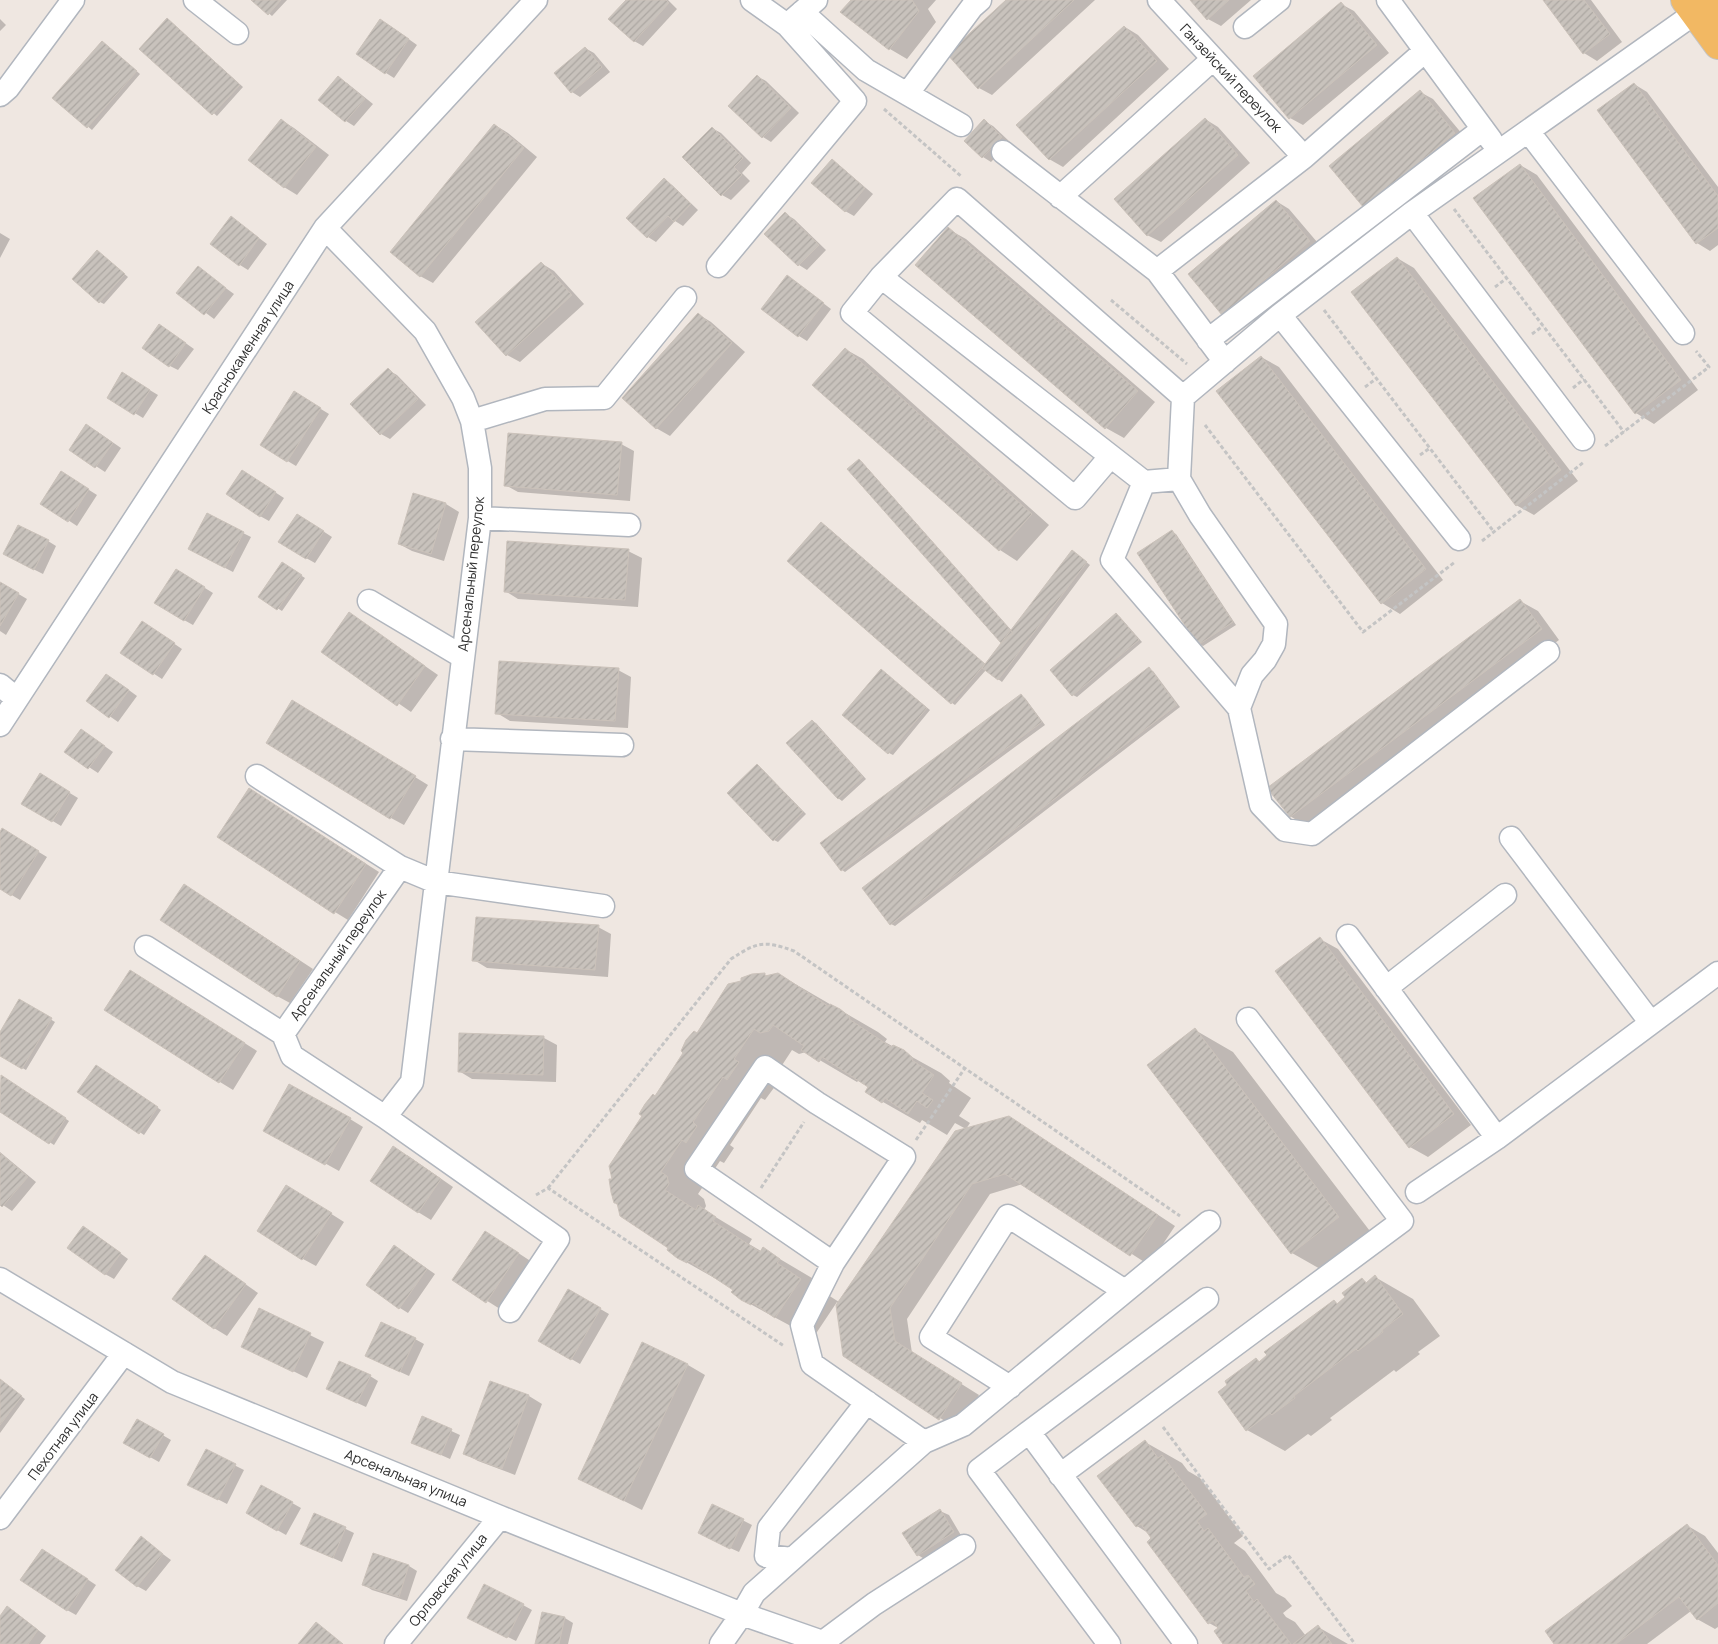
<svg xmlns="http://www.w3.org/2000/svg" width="1718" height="1644" font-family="Manrope,sans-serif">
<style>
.shadow{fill:#0003}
.building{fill:url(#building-hatch);stroke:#cbc2ba}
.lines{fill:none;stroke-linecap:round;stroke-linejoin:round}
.minor-casing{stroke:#b1b6be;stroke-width:25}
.major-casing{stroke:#c4c4c4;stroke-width:30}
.path{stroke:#c4c4c4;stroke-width:3;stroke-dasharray:4 2.5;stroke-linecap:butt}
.minor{stroke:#fff;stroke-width:22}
.major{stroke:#f2b863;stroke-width:28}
.labels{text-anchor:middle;stroke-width:4;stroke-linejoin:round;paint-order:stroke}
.street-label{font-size:14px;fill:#2e2e2e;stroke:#fff}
</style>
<defs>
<pattern id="building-hatch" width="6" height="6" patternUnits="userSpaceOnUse" patternTransform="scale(1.25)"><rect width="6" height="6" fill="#c8c2bc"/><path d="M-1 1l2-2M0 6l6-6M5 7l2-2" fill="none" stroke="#aca7a2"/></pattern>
</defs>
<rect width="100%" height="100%" fill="#efe7e1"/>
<path class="shadow" d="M253,0H287L272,16Z
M628,0H668L677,9L643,46L634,41Z
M852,0H936L928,9L936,22L907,59L890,49L842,12Z
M1007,0H1095L992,95L979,88Z
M1192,0H1251L1221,26L1208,19Z
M1544,0H1591L1622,42L1597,61L1584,53Z
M1341,4L1354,11L1389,53L1303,125L1290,118Z
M0,19L6,25L0,31Z
M171,22L243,87L217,116L141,49Z
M389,25L417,45L394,78L386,73Z
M1125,27L1138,35L1169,69L1063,167L1049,159Z
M106,45L140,74L92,130L54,98Z
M585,48L594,53L610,72L580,97L572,92Z
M757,76L766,81L799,113L771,142L763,137L729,106Z
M338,78L347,83L373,104L354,126L346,121L320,100Z
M1634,84L1647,92L1718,187V245L1710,251L1697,243L1598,111Z
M1420,92L1433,99L1468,141L1365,208Z
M1205,119L1218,127L1250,163L1161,242L1147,235Z
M281,120L294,128L329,155L297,195L284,187Z
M984,121L993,126L1010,142L991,162L983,157Z
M495,125L508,133L537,157L433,283L420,276Z
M712,128L721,133L751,163L742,173L750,181L731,200L722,195L684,157Z
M832,161L840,166L873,194L854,216L845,211Z
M1520,165L1537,175L1698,390L1654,424L1636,413Z
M664,180L672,185L698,210L683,226L675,221L656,242L648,237Z
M1276,201L1289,209L1323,249L1223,314L1189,274Z
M785,214L794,219L826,250L807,270L799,265Z
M239,223L267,244L248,270L240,265Z
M948,229L966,239L1155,402L1124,438L1106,428L917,265Z
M0,233L10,239L0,258Z
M101,254L128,277L104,304L100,302Z
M1397,258L1414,268L1578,481L1534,515L1516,505Z
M541,263L554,271L584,304L520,362L507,355Z
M198,268L234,294L214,319L178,292Z
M787,276L831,309L807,341L799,336Z
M698,314L711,322L745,352L670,436L656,428Z
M160,325L194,349L178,370L170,366Z
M845,349L863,359L1049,525L1017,561L1000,550L814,385Z
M1261,357L1279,367L1443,580L1400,614L1382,603L1218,391Z
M388,370L397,375L426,405L390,439L381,434L352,404Z
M123,374L158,395L143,418L108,397Z
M303,398L329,414L296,466L261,445Z
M95,430L121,448L105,472L70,449Z
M621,444L634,451L630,501L518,492L505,485Z
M859,460L862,462L1012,631L1076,554L1090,565L1002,682L986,670L955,705L952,703L825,525L986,666L1003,643Z
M250,476L284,498L269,521L260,516Z
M70,478L97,495L77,526L42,503Z
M414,494L446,504L459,512L444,561L412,551L399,544Z
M306,520L332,537L315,563L306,558Z
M1172,532L1176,534L1236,625L1203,646L1199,644Z
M243,533L251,537L233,572L198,554Z
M48,541L56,546L43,574L13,559Z
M628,551L642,558L638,607L518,599L505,591Z
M286,566L305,578L282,611L260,597Z
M184,575L213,593L193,625L184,620Z
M0,583L27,599L6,635L0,631Z
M1520,601L1538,611L1559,640L1308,827L1290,816Z
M350,614L438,675L411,712L323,651Z
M1117,615L1120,617L1142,642L1077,697L1073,695L1052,670Z
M151,628L182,649L162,679L122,653Z
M1149,669L1153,671L1180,707L895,926L891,924L863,888Z
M618,670L631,677L628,728L510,721L497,713Z
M882,671L930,710L893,755L889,753Z
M115,680L137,696L118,722L88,701Z
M1021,696L1025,698L1045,725L845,872L842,870Z
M306,710L428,785L404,825L391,818Z
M812,721L816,723L866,779L842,801L838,798Z
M90,736L113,752L98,773L66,752Z
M761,768L806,814L778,842L774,840Z
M40,775L78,798L61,826L23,803Z
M249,789L379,872L348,920L335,912Z
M0,834L11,835L47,857L20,900L0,888Z
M197,893L313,969L290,1003L277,996Z
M598,927L611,934L608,977L487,968L474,960Z
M1320,939L1338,949L1471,1125L1428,1157L1410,1147Z
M778,974L878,1032L887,1039L885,1042L941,1073L950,1081L949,1083L971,1098L959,1116L970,1123L966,1129L955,1123L947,1135L922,1120L920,1123L883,1102L869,1087L859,1080L857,1082L806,1052L799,1054L792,1050L771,1082L776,1085L765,1100L761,1098L730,1145L734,1148L724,1163L720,1161L698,1194L704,1199L706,1206L704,1210L752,1239L749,1244L761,1251L763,1249L817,1281L814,1286L839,1302L1009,1117L1175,1226L1149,1265L1023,1184L990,1194L907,1319L912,1353L979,1395L957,1429L844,1355L837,1302L813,1338L741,1299L734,1289L677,1257L670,1247L615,1203L613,1180L656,1097L697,1034L765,975L768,977Z
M143,979L257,1051L233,1090L220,1082Z
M20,1001L55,1022L26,1070L0,1055V1034Z
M1195,1030L1233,1052L1376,1239L1329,1274L1292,1253Z
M544,1038L557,1045L556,1082L472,1079L459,1071Z
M100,1069L161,1110L144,1135L79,1091Z
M1,1077L69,1121L54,1145L0,1110Z
M350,1119L363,1127L339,1171L265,1130Z
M0,1152L36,1182L12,1211L0,1203Z
M407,1155L453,1187L431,1220L418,1212Z
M300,1194L344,1222L316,1266L303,1259Z
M92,1232L128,1259L114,1279L105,1274Z
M486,1232L532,1262L500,1309L454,1280Z
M403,1252L435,1274L408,1313L400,1308Z
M205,1256L258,1293L227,1336L214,1328Z
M1375,1277L1413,1299L1440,1336L1418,1352L1420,1354L1396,1372L1394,1370L1330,1418L1332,1420L1311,1436L1308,1434L1285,1451L1247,1430L1256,1359L1260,1362L1334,1301L1338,1304L1363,1280L1368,1283Z
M569,1291L609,1314L580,1364L540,1341Z
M259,1310L324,1342L307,1378L243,1346Z
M415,1339L424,1344L409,1376L376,1361Z
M688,1365L705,1375L642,1510L580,1479Z
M370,1376L378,1381L366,1407L327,1389Z
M0,1380L25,1399L0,1433Z
M529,1396L542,1404L515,1475L478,1461L465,1454Z
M423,1418L460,1435L450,1459L412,1442Z
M137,1420L171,1440L159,1462L125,1443Z
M1145,1442L1182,1463L1188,1471L1200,1478L1243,1536L1234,1543L1245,1551L1276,1593L1285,1598L1292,1606L1283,1613L1286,1617L1295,1622L1306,1636L1318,1627L1348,1644H1225L1220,1629L1209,1623L1148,1533L1137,1526L1099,1476Z
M206,1451L244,1470L227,1504L198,1489Z
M262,1486L301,1508L286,1535L247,1513Z
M713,1505L752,1525L739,1552L708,1538Z
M940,1511L949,1515L962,1537L926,1560L918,1555Z
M315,1514L354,1533L342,1562L310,1548Z
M1688,1526L1705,1536L1718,1553V1627L1715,1629L1697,1619L1691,1611L1647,1644H1556Z
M141,1538L171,1560L146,1591L137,1586Z
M51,1555L96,1585L76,1615L67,1610Z
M373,1555L409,1566L417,1571L407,1601L372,1590L364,1585Z
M523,1605L532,1610L516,1641L477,1622Z
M16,1613L46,1636L40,1644H0V1618Z
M565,1618L573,1623L568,1644H536Z"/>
<path class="building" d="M251,0H281L268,15Z
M626,0H666L669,3L634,42L608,19Z
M851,0H912L919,11L889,50L840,12Z
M1006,0H1074L978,89L947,54Z
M1190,0H1229L1207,20Z
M1543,0H1584L1610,34L1583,54Z
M1341,2L1377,45L1289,119L1253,76Z
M167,18L240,85L212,115L139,49Z
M380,19L409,39L385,74L356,54Z
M1124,26L1157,61L1049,160L1016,125Z
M102,41L137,71L87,128L52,98Z
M585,47L602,67L571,93L554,73Z
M757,75L791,108L762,138L728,106Z
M338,76L365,99L345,122L318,100Z
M1634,83L1718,196V228L1696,244L1597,110Z
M1420,90L1455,133L1364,208L1329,166Z
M1205,118L1238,155L1147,236L1114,199Z
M281,119L316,147L284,188L248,160Z
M984,119L1002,137L982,158L964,141Z
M494,124L524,148L420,277L390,252Z
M712,127L743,158L734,167L742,175L721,196L682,157Z
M832,159L865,188L845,212L811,183Z
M1520,164L1681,380L1635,414L1473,198Z
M664,178L691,204L674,222L668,216L647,238L626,218Z
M1276,200L1310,241L1222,315L1188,274Z
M785,212L819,245L798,266L764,234Z
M231,216L259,238L239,266L210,244Z
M948,227L1138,391L1105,429L915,265Z
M97,250L125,274L99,303L72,279Z
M1397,257L1561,470L1516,506L1351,292Z
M541,262L572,295L506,356L475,322Z
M198,266L226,288L204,315L176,293Z
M787,275L824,303L798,337L761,309Z
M698,313L732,343L656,429L622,398Z
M159,324L186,343L169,367L142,348Z
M845,348L1032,514L999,551L812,385Z
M1261,356L1426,569L1381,604L1216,391Z
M388,368L418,399L380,435L350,404Z
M122,372L150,390L134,415L107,398Z
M294,391L321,408L287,462L260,445Z
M86,424L113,443L95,468L69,450Z
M508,433L622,442L617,495L504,486Z
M859,459L1013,633L1001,643L847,469Z
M242,470L276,492L260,517L226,494Z
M61,471L89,489L68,522L40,504Z
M413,493L446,503L431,554L398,544Z
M207,513L244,532L225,568L188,549Z
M297,514L324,531L306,559L278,542Z
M821,522L985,664L951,704L787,561Z
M18,525L49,540L34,570L3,554Z
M1172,530L1233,622L1198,645L1137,553Z
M507,541L629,549L625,600L504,592Z
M1072,550L1087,562L998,680L982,668Z
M282,562L302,575L277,610L258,597Z
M176,569L205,587L184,621L154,603Z
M0,582L19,593L0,626Z
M1520,599L1542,629L1290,817L1267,788Z
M349,612L425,666L397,706L321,652Z
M1116,613L1139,640L1072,696L1050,670Z
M142,621L175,643L153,675L120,653Z
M499,661L619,668L615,721L495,714Z
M1149,667L1177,705L890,925L862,888Z
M881,669L927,708L888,754L842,715Z
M106,674L129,690L109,718L86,701Z
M1021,694L1042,722L841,871L820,843Z
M292,700L416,776L390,819L266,743Z
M812,720L863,777L838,799L786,743Z
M81,729L105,746L88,769L64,752Z
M757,764L803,812L773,841L727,793Z
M40,773L70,792L52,822L21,804Z
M249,788L366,864L334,914L217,837Z
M2,828L39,851L11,896L0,889V832Z
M184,884L300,961L277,997L160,920Z
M476,917L599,925L595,970L472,961Z
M1320,937L1454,1114L1409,1148L1275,971Z
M130,970L245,1043L219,1083L104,1010Z
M765,973V976L778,973L828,1006L830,1004L840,1009L850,1017L849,1019L891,1047L893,1045L904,1050L913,1058L912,1060L934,1075L922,1093L933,1100L927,1108L917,1101L908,1114L885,1098L882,1103L865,1092L868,1087L822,1057L819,1062L801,1050L804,1046L773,1025L769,1031L760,1033L754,1029L734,1059L739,1062L727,1080L723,1077L693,1122L697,1126L686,1143L682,1140L661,1172L667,1176L669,1184L665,1190L696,1210L698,1205L716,1217L713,1221L760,1252L763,1247L780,1259L777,1263L801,1279L775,1318L753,1303L751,1305L741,1300L731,1292L733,1290L689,1261L687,1263L677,1258L667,1250L668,1248L620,1216L617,1203H614L611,1192L609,1179H612L609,1166L642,1116L639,1114L645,1104L653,1094L655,1096L683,1053L681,1051L686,1040L694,1031L697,1033L728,984L741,981V978L752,974Z
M19,999L52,1018L22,1069L0,1056V1032Z
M1195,1028L1339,1217L1291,1254L1147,1065Z
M459,1033L544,1036L543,1075L458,1072Z
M96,1065L158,1107L139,1134L77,1092Z
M1,1075L66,1118L49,1144L0,1112Z
M289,1084L351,1118L325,1165L263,1131Z
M1009,1116L1158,1215L1130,1256L1005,1174L972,1184L890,1308L895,1341L962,1383L939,1420L843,1356L836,1305L955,1131Z
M393,1146L441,1179L418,1213L370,1181Z
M0,1153L28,1177L2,1207L0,1205Z
M286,1185L332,1213L302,1260L257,1231Z
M83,1226L121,1253L105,1275L67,1248Z
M485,1231L519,1253L486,1303L452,1280Z
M394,1245L427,1269L399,1309L366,1285Z
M205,1255L246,1284L214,1329L172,1299Z
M1375,1275L1403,1314L1382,1330L1383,1332L1358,1351L1356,1349L1294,1396L1295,1398L1272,1415L1270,1413L1246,1431L1218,1392L1227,1385L1225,1381L1256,1358L1259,1362L1267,1355L1264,1352L1334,1300L1337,1304L1345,1297L1342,1293L1362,1278L1366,1283Z
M568,1289L601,1308L571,1360L538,1341Z
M259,1308L311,1333L293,1372L241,1347Z
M381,1322L416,1338L400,1372L365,1356Z
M642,1342L688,1364L624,1501L578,1479Z
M339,1361L371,1375L357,1403L326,1389Z
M0,1379L22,1396L0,1425Z
M490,1381L529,1395L502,1469L463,1454Z
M422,1416L452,1429L441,1455L411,1443Z
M137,1419L164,1434L150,1458L123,1443Z
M1145,1440L1158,1458L1162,1455L1207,1514L1197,1521L1204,1531L1208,1528L1244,1577L1248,1575L1255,1584L1246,1591L1254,1602L1257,1599L1291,1644H1223L1214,1631L1218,1628L1213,1621L1208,1624L1147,1542L1151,1538L1141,1524L1136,1527L1097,1476Z
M206,1449L236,1464L218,1500L187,1485Z
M261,1485L293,1502L277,1531L246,1513Z
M712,1504L744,1519L730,1549L698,1533Z
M940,1509L954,1532L917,1556L902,1533Z
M314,1513L346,1527L333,1558L300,1544Z
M1687,1524L1718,1565V1603L1697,1620L1679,1597L1616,1644H1554L1545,1631Z
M141,1536L163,1554L137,1587L115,1570Z
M42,1549L88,1579L67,1611L20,1580Z
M373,1553L409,1565L399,1597L362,1585Z
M484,1584L524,1604L507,1638L467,1618Z
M7,1606L38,1630L28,1644H0V1616Z
M542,1612L565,1617L559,1644H535Z
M316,1622L343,1644H298Z
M1318,1625L1332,1644H1293Z"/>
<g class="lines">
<g class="minor-casing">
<path id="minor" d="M195,0L237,33
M752,0L787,25L816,0
M1159,0L1304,157
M1388,0L1491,140
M802,12L866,70L961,125
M1245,27L1279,0
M908,93L972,7L980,0
M0,95L8,88L73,0
M1528,131L1683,333
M1003,152L1157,271
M1060,197L1213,59
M1412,213L1583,439
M325,228L425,331L463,398L472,421L480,468V518L412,1082L385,1117
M718,266L855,101L787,25
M881,277L852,313L1075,498L1110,457
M1280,315L1459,539
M1208,340L1483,129
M1225,362L1157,271L1304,157L1425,51
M472,421L545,399L604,398L685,298
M1179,479L1200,515L1276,624L1274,644L1265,660L1252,675L1239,708L1261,805L1285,830L1312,834L1548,652
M1144,482L881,277L957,199L1183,397
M480,518L629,525
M369,601L463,657
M0,685L17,699
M1239,708L1112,560L1144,482L1179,479L1183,397L1280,315L1412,213L1695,13
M0,725L325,228L536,0
M452,739L622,745
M257,776L400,867
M1511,838L1651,1023
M1348,936L1497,1138
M146,947L283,1034
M1386,988L1505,895
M1417,1192L1497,1138L1718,973
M833,1263L904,1157L817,1103L765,1067L696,1169L833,1263L802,1325L812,1364L924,1442
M0,1279L172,1382L500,1517L742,1614L828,1644
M510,1311L558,1239L385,1117L292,1056L283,1034L400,867L436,882L603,906
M1010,1387L931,1337L1008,1216L1125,1291
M1029,1432L979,1470L1109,1644
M1060,1475L1402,1221L1248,1019
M0,1518L124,1353
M792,1559L766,1556L769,1528L867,1402
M823,1642L874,1604L964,1546
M396,1644L500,1517
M721,1644L742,1614L754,1593L924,1442L963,1425L1209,1222
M1186,1644L1029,1432L1207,1299"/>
</g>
<g class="major-casing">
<path id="major" d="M1685,0L1718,45
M1713,0L1718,7"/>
</g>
<path class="path" d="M884,109L962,177
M1454,209L1624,432
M1495,287L1507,278
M1111,300L1187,364
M1324,310L1494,532
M1532,334L1543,326
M1365,387L1377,378
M1573,388L1584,379
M1205,425L1363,632L1455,562
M1605,446L1709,367L1696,351
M1420,455L1430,448
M1482,541L1584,462
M916,1140L965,1068
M548,1188L731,959C757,942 764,940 794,951L1180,1216
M761,1188L804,1122
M536,1195L548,1188L784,1346
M1163,1427L1269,1569L1288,1555L1355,1644"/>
<use href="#minor" class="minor"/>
<use href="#major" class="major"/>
</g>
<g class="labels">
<g class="street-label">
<text transform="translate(1231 78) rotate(47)" y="5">Ганзейский переулок</text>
<text transform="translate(248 347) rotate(-57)" y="5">Краснокаменная улица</text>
<text transform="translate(471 574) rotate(-84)" y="5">Арсенальный переулок</text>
<text transform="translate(338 955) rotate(-55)" y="5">Арсенальный переулок</text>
<text transform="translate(63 1436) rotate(-53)" y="5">Пехотная улица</text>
<text transform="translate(406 1478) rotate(22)" y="5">Арсенальная улица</text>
<text transform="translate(448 1580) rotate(-51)" y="5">Орловская улица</text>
</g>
</g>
</svg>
